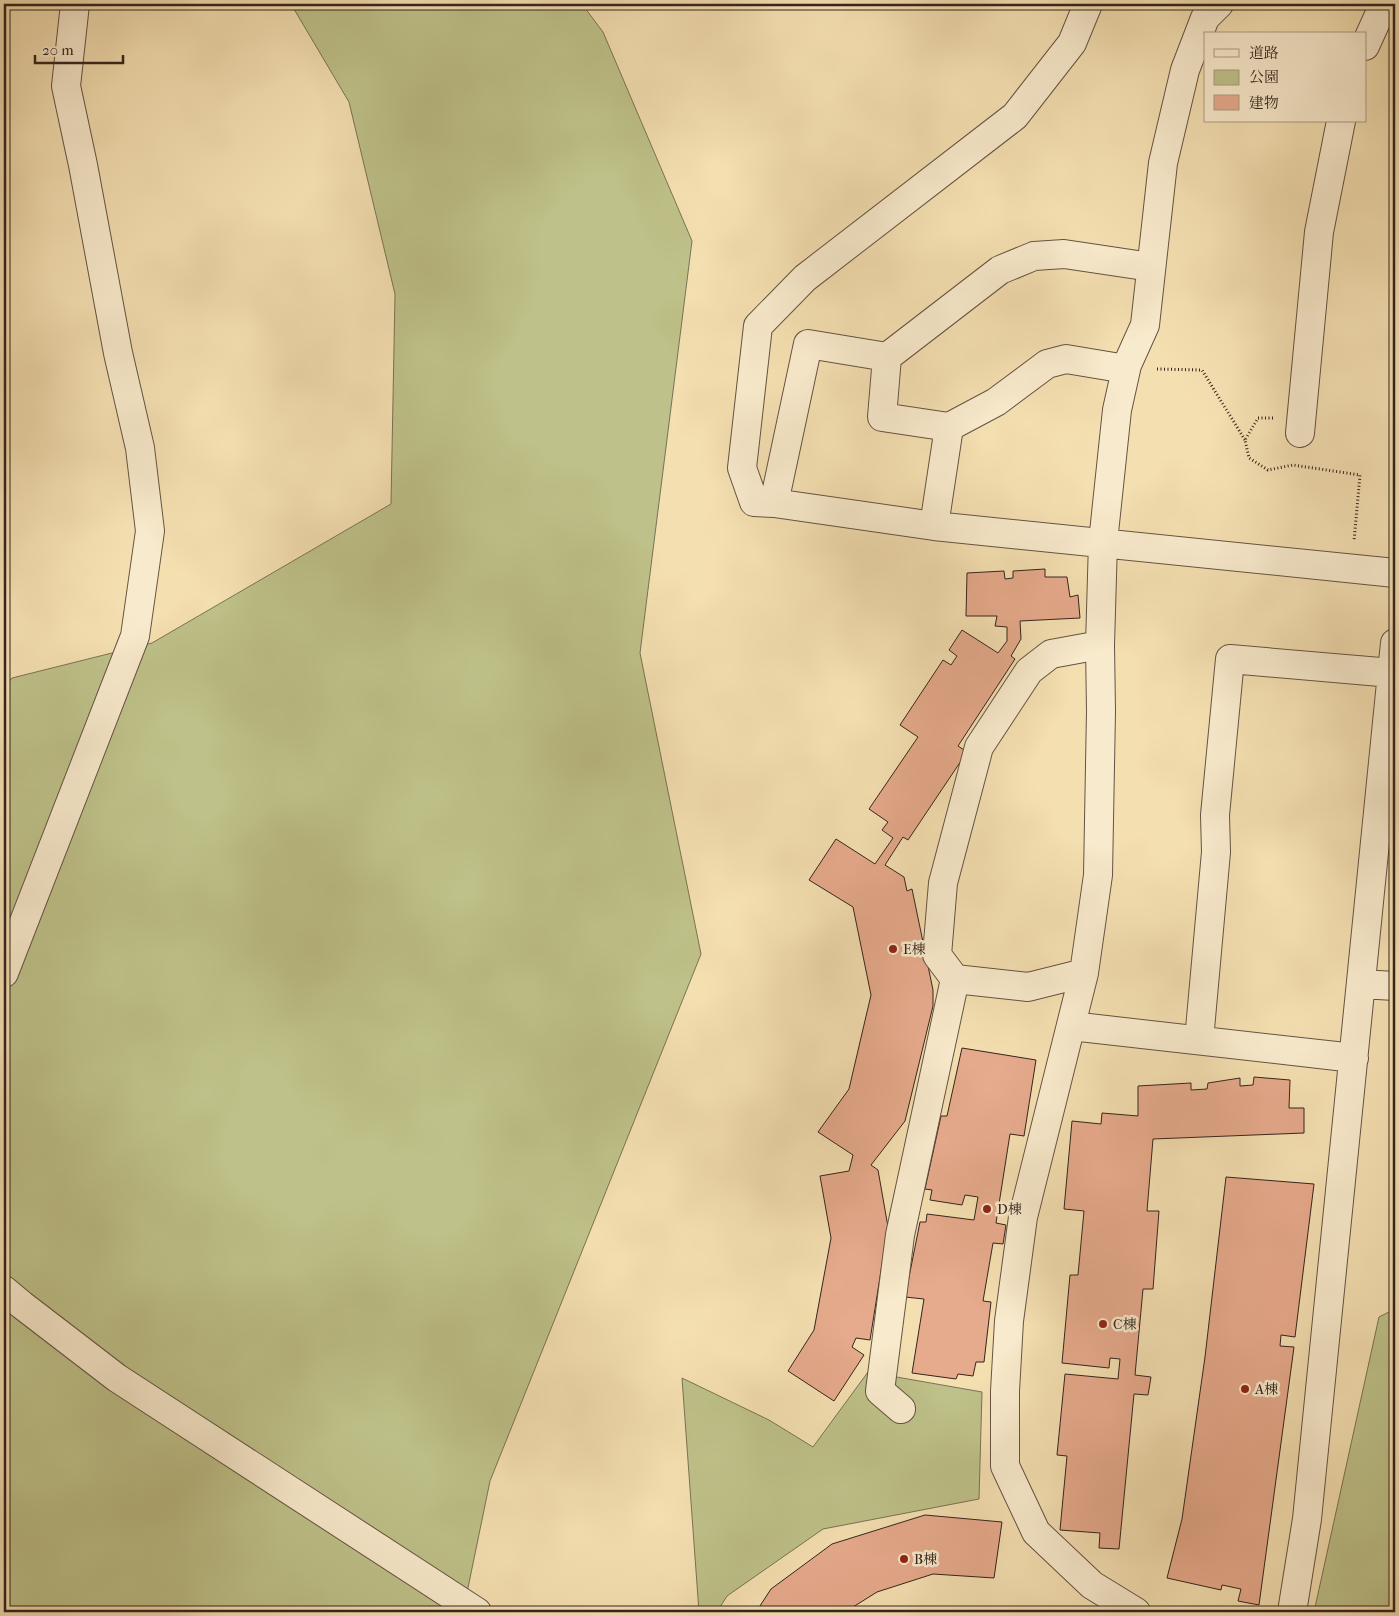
<svg xmlns="http://www.w3.org/2000/svg" width="1399" height="1616" font-family="'IM FELL French Canon','Noto Serif JP',serif">
<style>
.green{fill:#bec189;stroke:#7a7254}
.building{fill:#e6aa8c;stroke:#35241e}
.lines{fill:none;stroke-linecap:round;stroke-linejoin:round}
.minor-casing{stroke:#655343;stroke-width:30}
.path{stroke:#35241e;stroke-width:3;stroke-dasharray:1 2.5;stroke-linecap:butt}
.minor{stroke:#f8eacc;stroke-width:28}
.poi-dot{fill:#8f2418;stroke:#f8eacc;stroke-width:2}
.labels{text-anchor:middle;stroke-width:5;stroke-linejoin:round;paint-order:stroke}
.poi-label{font-size:14px;fill:#35241e;stroke:#f8eacc;text-anchor:start}
</style>
<rect width="100%" height="100%" fill="#f4dfb1"/>
<filter id="stains"><feTurbulence type="fractalNoise" baseFrequency=".004" numOctaves="4"/><feColorMatrix values="0 0 0 0 .2 0 0 0 0 .09 0 0 0 0 .02 0 0 0 .5 -.17"/></filter>
<radialGradient id="worn" r=".72"><stop offset=".6" stop-color="#630" stop-opacity="0"/><stop offset="1" stop-color="#630" stop-opacity=".3"/></radialGradient>
<path class="green" d="M291,4H582L603,32L692,241L640,653L701,954L490,1481L463,1612H4V688L12,678L152,643L391,504L395,294L349,102Z
M1395,1309V1612H1314L1379,1317Z
M868,1372L982,1392L979,1499L823,1529L727,1596L717,1612H699L682,1378L769,1420L813,1447Z"/>
<path class="building" d="M1045,569V577H1067L1070,597L1078,595L1080,618L1020,621L1021,639L1011,656L1015,659L958,746L967,752L908,840L903,837L885,865L904,877L907,891L912,889L933,990V1006L905,1121L871,1165L878,1170L888,1227L870,1340L856,1338L852,1347L864,1355L834,1401L788,1371L814,1330L831,1238L820,1176L849,1171L853,1155L818,1132L849,1089L871,995L853,907L809,880L836,839L875,864L893,838L882,830L888,822L869,809L918,737L900,725L943,660L951,665L957,656L949,650L962,630L998,653L1007,641V627L995,626L997,616H966L967,573L1004,571L1005,579L1013,578V571Z
M962,1048L1036,1060L1024,1136L1010,1134L996,1223L1006,1225L1003,1244L993,1243L983,1301L991,1302L984,1362H976L973,1376L958,1374L956,1379L912,1373L924,1299L905,1297L920,1222H926L927,1214L974,1220L978,1197L965,1195L962,1205L930,1200L932,1190L925,1189L941,1116H947Z
M1254,1077L1290,1080L1289,1108H1304V1133L1153,1139L1147,1211H1159L1153,1289H1143L1135,1375L1151,1377L1148,1395L1134,1394L1119,1549L1099,1548L1100,1533L1060,1530L1067,1456L1057,1455L1065,1374L1118,1379L1120,1359L1110,1358L1109,1368L1062,1363L1070,1275H1078L1084,1211L1064,1209L1072,1121L1101,1124L1102,1113L1138,1116V1086L1191,1083V1090L1207,1089L1208,1083L1240,1078V1086L1253,1085Z
M1226,1177L1314,1184L1295,1337L1281,1335L1280,1346L1294,1347L1259,1605L1238,1601L1241,1589L1222,1585L1221,1590L1167,1578L1182,1519L1205,1357Z
M925,1515L1002,1522L994,1578L933,1574L877,1592L845,1612H756L771,1589L832,1544Z"/>
<g class="lines">
<g class="minor-casing">
<path id="minor" d="M1088,4L1072,43L1015,116L805,278L758,326L742,468L754,502L774,503L934,526L949,427L882,417L887,357L1000,270L1034,256L1064,254L1151,267
M1365,46L1384,4
M949,427L996,402L1047,364L1066,359L1126,369
M1300,433L1319,232L1341,121
M774,503L808,344L887,357
M934,526L1395,573
M4,973L135,636L150,531L140,448L118,353L83,165L66,86L75,4
M1084,973L1028,987L955,979L937,955L943,883L979,747L1029,671L1051,654L1100,645
M1361,984L1395,986
M1071,1026L1354,1058
M1199,1040L1216,852L1215,815L1230,659L1392,673
M4,1290L22,1305L117,1378L477,1612
M901,1409L880,1391L900,1235L955,979
M1136,1612L1092,1585L1036,1532L1005,1466V1391L1009,1321L1023,1217L1084,973L1098,875L1101,711L1100,645L1103,542L1117,410L1127,365L1145,325L1163,163L1185,70L1205,18L1219,4
M1292,1612L1307,1519L1395,643"/>
</g>
<path class="path" d="M1157,369L1202,370L1245,440
M1273,418H1258L1245,440L1249,458L1268,470L1293,465L1360,475L1354,541"/>
<use href="#minor" class="minor"/>
</g>
<g class="poi-dot">
<circle cx="893" cy="949" r="5"/>
<circle cx="987" cy="1209" r="5"/>
<circle cx="1103" cy="1324" r="5"/>
<circle cx="1245" cy="1389" r="5"/>
<circle cx="904" cy="1559" r="5"/>
</g>
<g class="labels">
<g class="poi-label">
<text x="903" y="954">E棟</text>
<text x="997" y="1214">D棟</text>
<text x="1113" y="1329">C棟</text>
<text x="1255" y="1394">A棟</text>
<text x="914" y="1564">B棟</text>
</g>
</g>
<rect width="1399" height="1616" fill="none" stroke="#f4dfb1" stroke-width="20"/>
<rect x="5" y="5" width="1389" height="1606" fill="none" stroke="#35241e" stroke-width="2.5"/>
<rect x="10" y="10" width="1379" height="1596" fill="none" stroke="#35241e"/>
<rect x="1204" y="32" width="162" height="90" fill="#f8eacc" stroke="#aa9b86"/>
<rect x="1214" y="49" width="25" height="8" fill="#f8eacc" stroke="#aa9b86"/>
<text x="1249" y="58" font-size="15" fill="#35241e">道路</text>
<rect x="1214" y="70" width="25" height="15" fill="#bec189" stroke="#aa9b86"/>
<text x="1249" y="82" font-size="15" fill="#35241e">公園</text>
<rect x="1214" y="95" width="25" height="15" fill="#e6aa8c" stroke="#aa9b86"/>
<text x="1249" y="108" font-size="15" fill="#35241e">建物</text>
<path d="M35 55v8h88v-8" fill="none" stroke="#35241e" stroke-width="2.5"/>
<text x="42" y="55" font-size="15" fill="#35241e" stroke="#f8eacc" stroke-width="4" paint-order="stroke">20 m</text>
<rect width="100%" height="100%" filter="url(#stains)"/>
<rect width="100%" height="100%" fill="url(#worn)"/>
</svg>
